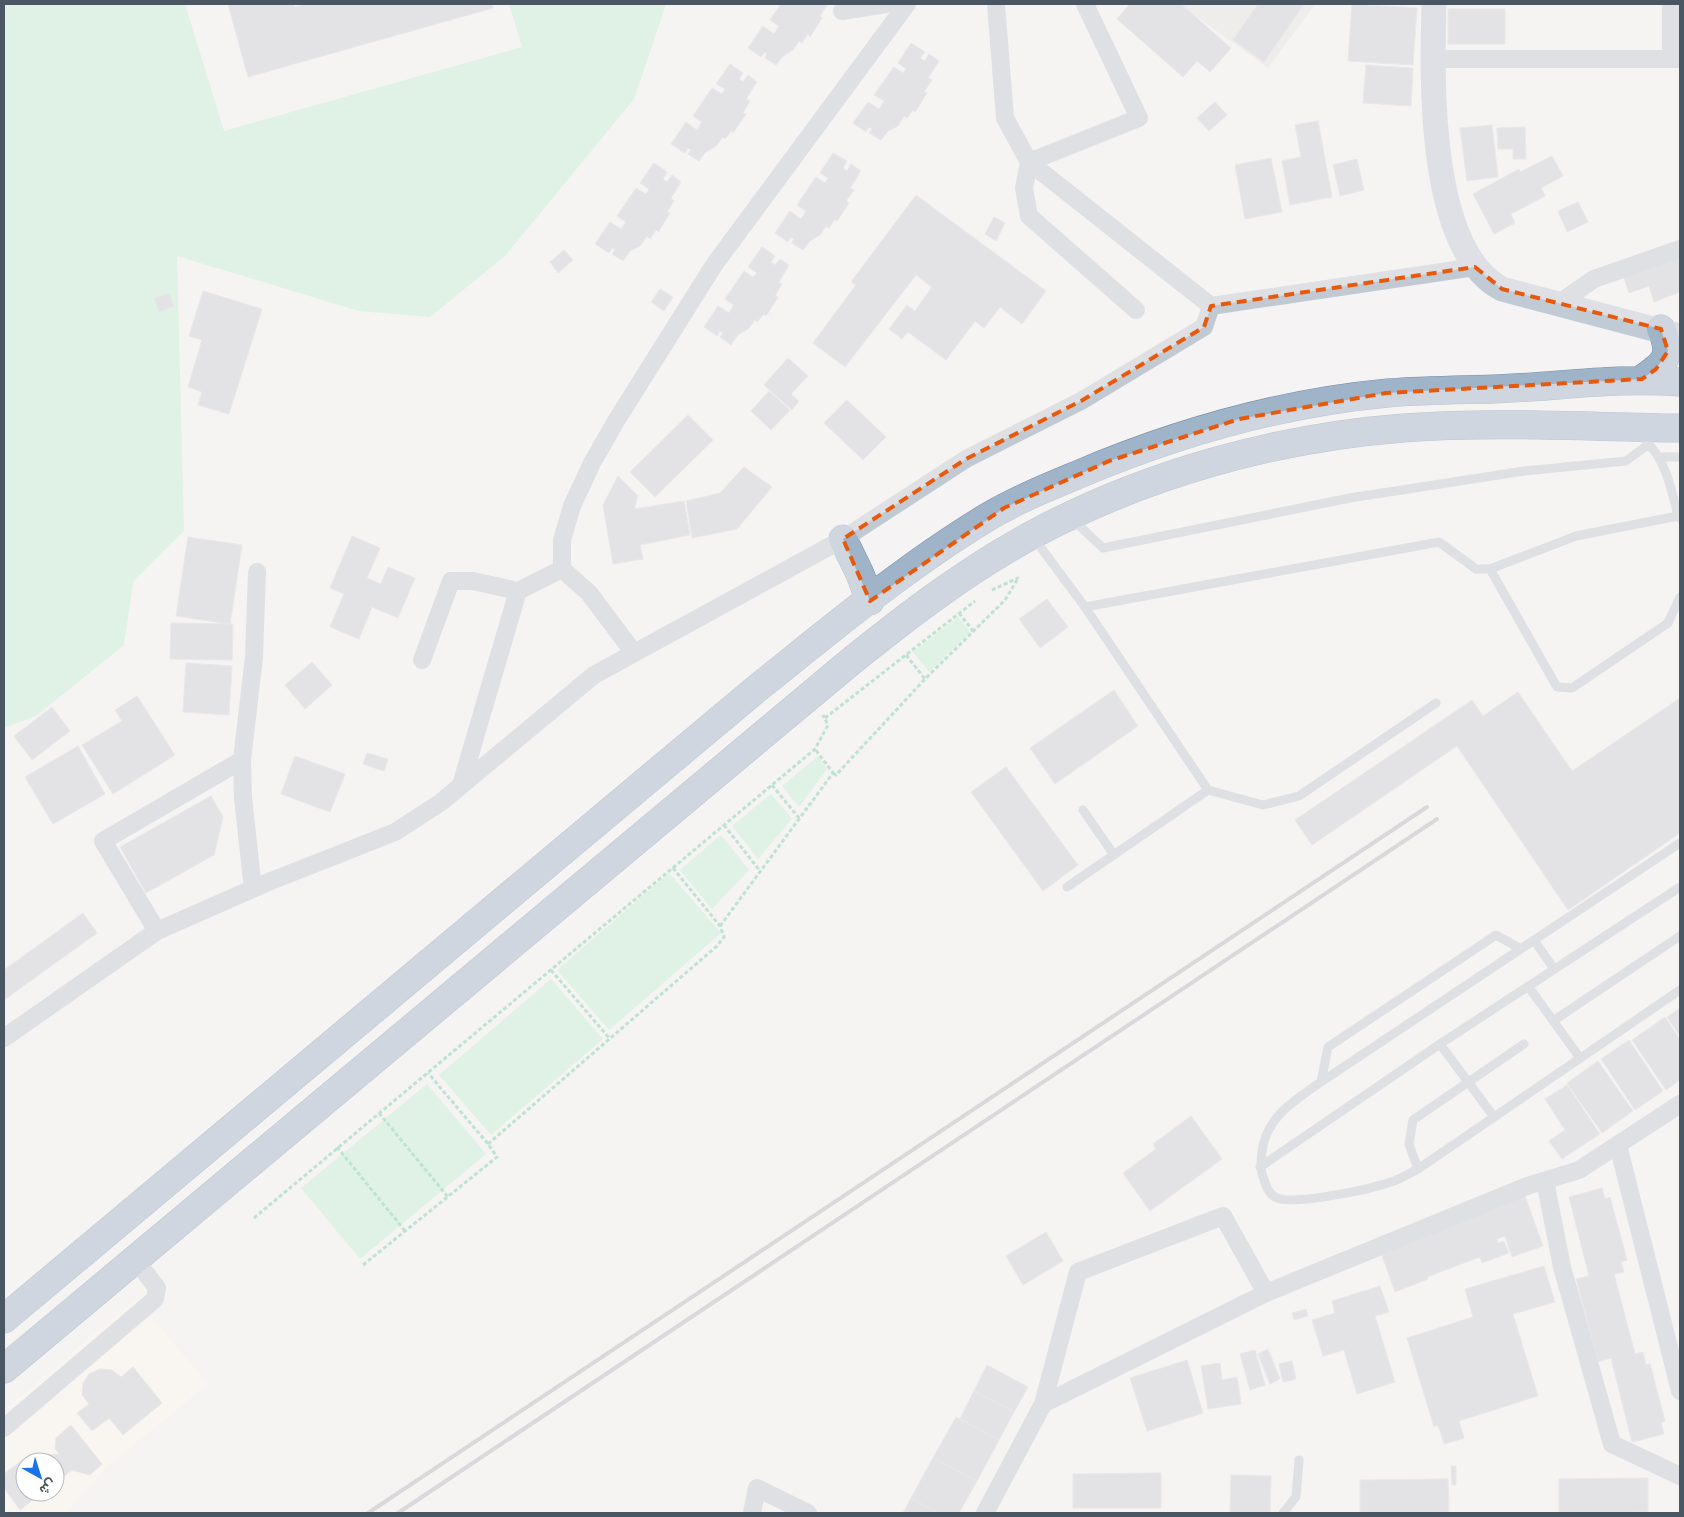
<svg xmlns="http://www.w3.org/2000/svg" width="1684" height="1517" font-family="Poppins,Vazirmatn,sans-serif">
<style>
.commercial{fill:#fdf9ef;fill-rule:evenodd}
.education{fill:#e6e4e5}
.green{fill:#c3f1d5}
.building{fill:#cdcfd5;stroke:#d7d9de}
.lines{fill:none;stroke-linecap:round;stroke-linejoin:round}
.trunk-casing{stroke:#7690ad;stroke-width:29}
.path{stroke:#7ad0a6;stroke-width:3;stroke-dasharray:4 2.5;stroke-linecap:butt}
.service{stroke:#c1cad2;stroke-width:9}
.minor{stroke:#c1cad2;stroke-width:18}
.secondary{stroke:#c1cbd6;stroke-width:25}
.trunk{stroke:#9fb4c9;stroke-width:28}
.rail{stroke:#b5b8bd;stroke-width:4}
.marked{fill:none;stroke:#e8590c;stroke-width:4;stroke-dasharray:10 6;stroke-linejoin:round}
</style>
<rect width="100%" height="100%" fill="#f5f3f3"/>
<path class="commercial" d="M136,1299L208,1384L109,1465L65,1513H4V1410ZM25,1462H55V1492H25Z"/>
<path class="education" d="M1179,4H1315L1268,68Z"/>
<path class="green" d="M4,4H185L224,131L522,47L509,4H666L634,99L505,256L430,317L359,311L177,256L184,531L133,582L124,645L36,716L4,728Z
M958,617L970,632L929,672L913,652Z
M818,756L827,769L799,807L782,786Z
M771,794L792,819L758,859L732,826Z
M721,835L749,870L712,909L680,870Z
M669,873L721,933L609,1030L557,970Z
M551,979L603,1039L491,1135L439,1075Z
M427,1084L486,1154L360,1259L301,1188Z"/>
<path class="building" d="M228,4H294L295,7L307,4H492L493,8L248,77Z
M781,4L827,5L820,16L822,18L810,37L808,34L802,43L799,41L793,50L783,56L776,65L765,58L767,54L765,52L761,57L748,48L763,26L774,34L779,26L770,20Z
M1130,4H1181L1231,48L1210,72L1197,61L1183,77L1117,19Z
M1258,4H1304L1264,62L1233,40Z
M1352,4L1417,8L1413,65L1348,61Z
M1448,9H1505V44H1448Z
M911,43L925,52L920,58L925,61L929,54L939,61L928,78L932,80L924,92L927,93L915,112L913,110L907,118L904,116L898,126L888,131L881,140L869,133L872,129L869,127L866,132L853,123L868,102L879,109L884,101L874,95L894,67L903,73L906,69L898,63Z
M730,64L743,73L739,79L743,82L748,75L757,82L746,99L750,101L743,113L746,114L733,133L732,130L725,139L723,137L716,146L706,152L699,161L688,154L691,150L688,148L685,153L671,144L686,122L697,130L702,122L693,116L712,88L722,94L725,89L716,84Z
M1366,65L1413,68L1411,106L1363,103Z
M1215,102L1227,115L1209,131L1197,118Z
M1318,121L1332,197L1290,205L1282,161L1301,157L1295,125Z
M1492,125L1498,177L1467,181L1460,128Z
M1525,127L1526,159H1513V149H1498L1497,128Z
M833,153L847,161L843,168L847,171L851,164L861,171L850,188L854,190L846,201L849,203L837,221L835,219L829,228L826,226L820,235L810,241L803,250L792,243L794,239L791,237L788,242L775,233L790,211L801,219L806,211L797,205L816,177L825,183L828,178L820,173Z
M1552,156L1563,176L1541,188L1545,196L1511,214L1515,223L1494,234L1473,194L1519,169L1520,172Z
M1271,158L1282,212L1245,219L1235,165Z
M1357,159L1364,190L1340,196L1333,165Z
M654,163L667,172L663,179L667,182L672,175L681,182L671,198L674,201L667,212L670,213L658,232L656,230L650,239L647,236L640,246L630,251L623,261L612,254L615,250L612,248L609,253L595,244L610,222L621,229L626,222L617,216L636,188L646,194L649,189L640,183Z
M916,195L1046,291L1022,324L1000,307L984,328L975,321L946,360L908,332L902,339L889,329L907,305L915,311L932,287L916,275L845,367L813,343L856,285L851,282Z
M1578,202L1588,222L1567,232L1558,211Z
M994,217L1005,223L996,241L985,234Z
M762,247L775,256L771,262L775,265L780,259L789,265L779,282L782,284L775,296L778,297L766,316L764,314L757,322L755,320L748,329L738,335L731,345L720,337L723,333L720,331L717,336L704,327L718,306L729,313L734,305L725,299L744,271L753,277L757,273L748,267Z
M564,250L573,260L558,273L550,262Z
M1678,256L1680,263V292L1654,302L1649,286L1629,293L1623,275Z
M660,289L673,297L664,311L651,302Z
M203,291L262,309L229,414L198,405L202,392L188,387L202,340L189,336Z
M169,293L174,306L159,312L154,298Z
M788,358L808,376L791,394L799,401L792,410L764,385Z
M769,391L790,410L771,430L751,411Z
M847,400L886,437L863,460L824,423Z
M688,415L713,440L655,497L630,472Z
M744,467L772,487L737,529L692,538L686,501L720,493Z
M618,476L638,496L634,509L684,501L690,535L640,545L643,559L613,564L603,505Z
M352,536L380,548L367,578L381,584L388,567L415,578L398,618L372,607L359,639L330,627L344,594L330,588Z
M188,537L242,545L230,624L176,616Z
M1047,599L1068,627L1040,648L1019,619Z
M171,623L233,624L232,660L170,659Z
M312,662L332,685L305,709L285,685Z
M186,663L232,666L229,715L183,712Z
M1114,690L1138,726L1055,784L1030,748Z
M1518,692L1572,771L1680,698V833L1568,910L1457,746L1312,845L1295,820L1472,700L1483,716Z
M137,696L175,755L113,794L82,745L122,721L115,710Z
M52,707L70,731L32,760L14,736Z
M78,746L105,794L53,824L25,777Z
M367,753L388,759L384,771L363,764Z
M295,756L345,774L330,812L281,794Z
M1006,767L1078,865L1043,891L971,792Z
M211,796L223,817L214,855L146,893L120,847Z
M83,913L97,933L4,1000V970Z
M1680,1008V1036L1667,1017Z
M1665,1017L1680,1040V1080L1666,1090L1632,1040Z
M1629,1040L1663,1091L1635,1110L1601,1059Z
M1598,1061L1633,1111L1602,1133L1567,1083Z
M1567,1085L1600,1134L1562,1159L1549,1141L1565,1130L1545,1099Z
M1191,1116L1222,1159L1150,1211L1123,1173L1156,1149L1153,1144Z
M1602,1188L1605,1199L1610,1197L1627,1260L1621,1262L1624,1272L1614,1274L1635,1354L1643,1352L1646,1365L1650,1364L1665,1421L1661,1423L1664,1434L1632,1442L1611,1358L1598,1362L1576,1279L1589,1276L1569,1197Z
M1525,1196L1543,1246L1512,1257L1505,1236L1497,1239L1498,1243L1504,1241L1509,1253L1482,1263L1480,1257L1427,1277L1428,1279L1395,1292L1380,1250Z
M1046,1232L1063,1261L1023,1285L1006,1256Z
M1544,1266L1555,1302L1513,1314L1538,1396L1459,1421L1464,1438L1444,1444L1438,1425L1434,1427L1407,1338L1473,1317L1465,1289Z
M1380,1286L1389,1312L1375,1316L1395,1382L1357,1394L1344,1350L1323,1356L1312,1320L1335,1313L1332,1301Z
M1306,1309L1308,1316L1294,1320L1292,1313Z
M1268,1349L1280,1379L1270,1384L1258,1354Z
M1255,1350L1265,1385L1250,1390L1240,1354Z
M1187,1360L1203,1413L1147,1431L1130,1378Z
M1292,1361L1296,1379L1283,1382L1279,1364Z
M1220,1363L1222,1380L1237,1377L1241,1404L1208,1409L1201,1366Z
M987,1365L1028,1387L1014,1412L974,1391Z
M133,1367L162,1403L123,1435L109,1418L92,1431L77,1413L89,1404L82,1395L83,1383L89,1374L100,1369L112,1370L121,1377Z
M974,1391L1014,1412L999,1440L960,1419Z
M956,1417L999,1440L977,1481L933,1458Z
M71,1425L102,1464L90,1475L72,1470L55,1483V1462H35L44,1455L60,1454L55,1449L56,1438Z
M25,1458L28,1462H25V1492H43L20,1510L4,1488V1474Z
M933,1458L977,1481L959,1513H938L911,1498Z
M1451,1466H1456V1485H1452Z
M1161,1473V1508H1073V1474Z
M1231,1475L1271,1476L1270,1513H1230Z
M1648,1478V1512L1559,1513V1479Z
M1448,1479L1449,1513H1360V1480Z
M911,1498L938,1513H903Z"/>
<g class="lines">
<g class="trunk-casing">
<path id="trunk" d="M1642,379C1664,364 1674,357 1661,329
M843,539L860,574L870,601
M4,1319L755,690C829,631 905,567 986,518C1014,501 1046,488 1077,475C1176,433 1281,403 1388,393C1424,390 1459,390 1494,389C1556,387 1618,377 1680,382
M4,1369L849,663C906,617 967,570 1032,535C1145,474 1275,438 1403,428C1495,421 1588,427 1680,428"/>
</g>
<path class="path" d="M992,590L1018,578
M959,613L973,631
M906,655L925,679
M825,718L975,601
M833,773L836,775L925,679L1005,600L1019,577
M772,785L799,818
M724,825L760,871
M720,926L833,773L815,749
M551,970L610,1039
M379,1113L448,1197
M488,1144L717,946L724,937L720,926L673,868
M337,1147L405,1231
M254,1218L815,749L828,725L823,715
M363,1265L497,1157L488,1144L428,1073"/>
<path class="service" d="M1646,442C1666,459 1672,492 1678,516
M1659,457H1680
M1071,518L1103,548L1350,498L1524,471L1626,461L1649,444
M1680,518L1678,516L1576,536L1490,569L1557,687L1572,688L1668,623L1680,597
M1033,537L1085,607L1208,790L1263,805L1299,796L1436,703
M1085,607L1439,542L1476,569H1490
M1083,810L1114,855
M1067,887L1208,790
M1534,940L1554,969
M1521,949L1496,935L1328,1047L1321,1082C1294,1101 1266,1117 1262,1152C1261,1160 1260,1166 1262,1174C1265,1182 1267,1193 1275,1197C1290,1207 1375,1188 1394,1181C1402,1178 1410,1173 1418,1169L1680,990
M1528,986L1580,1058
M1553,1021L1680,936
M1440,1044L1494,1117
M1321,1082L1680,843
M1260,1167L1440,1044L1680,887
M1418,1169L1409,1144L1413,1120L1524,1044
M1283,1513L1296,1497L1299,1460"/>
<path class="minor" d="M996,4L1005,118L1029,162L1211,306L1475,267
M1671,4V59
M842,11L886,4
M1433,59H1680
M1029,162L1139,118L1085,4
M1029,162L1024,188L1029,216L1136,310
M1558,304L1594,279L1680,249
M634,653L589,593L562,569V540L572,506L592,463L616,421L714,265L907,4
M422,660L451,581H473L518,591
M461,785L518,591L562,569
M253,889L243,798L242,760L254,657L257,572
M157,931L103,841L242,760
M4,1038L157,931L266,883L395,832L440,803L594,675L843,539L966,459L1081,401L1204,327L1211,306
M1618,1145L1680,1391
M1545,1181L1562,1267L1612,1444L1680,1476
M1043,1404L1266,1293L1527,1186L1579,1170L1680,1104
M4,1428L155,1299L157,1288L135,1259
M752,1513L757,1488L808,1513
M985,1513L1043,1404L1078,1272L1223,1216L1266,1293"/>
<path class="secondary" d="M1434,4C1432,77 1427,250 1502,289L1680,336"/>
<use href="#trunk" class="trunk"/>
<path class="rail" d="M368,1513L1427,807
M398,1513L1437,819"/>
</g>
<path d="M0 0H1684V1517H0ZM1475,267L1502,289L1661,329L1668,351L1656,369L1642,379L1386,393L1239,419L1109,461L1004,508L870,601L843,539L966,459L1081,401L1204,327L1211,306Z" fill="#f5f3f3" fill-opacity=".55" fill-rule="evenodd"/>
<path class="marked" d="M1475,267L1502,289L1661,329L1668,351L1656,369L1642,379L1386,393L1239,419L1109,461L1004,508L870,601L843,539L966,459L1081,401L1204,327L1211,306Z"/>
<rect width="1684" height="1517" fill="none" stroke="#4a5661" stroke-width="10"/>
<g transform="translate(40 1477) rotate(141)"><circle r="24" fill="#ffffff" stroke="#b7bbc0"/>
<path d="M0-4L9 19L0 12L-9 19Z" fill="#1a73e8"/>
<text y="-8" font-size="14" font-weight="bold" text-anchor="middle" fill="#4a5661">ش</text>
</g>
</svg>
